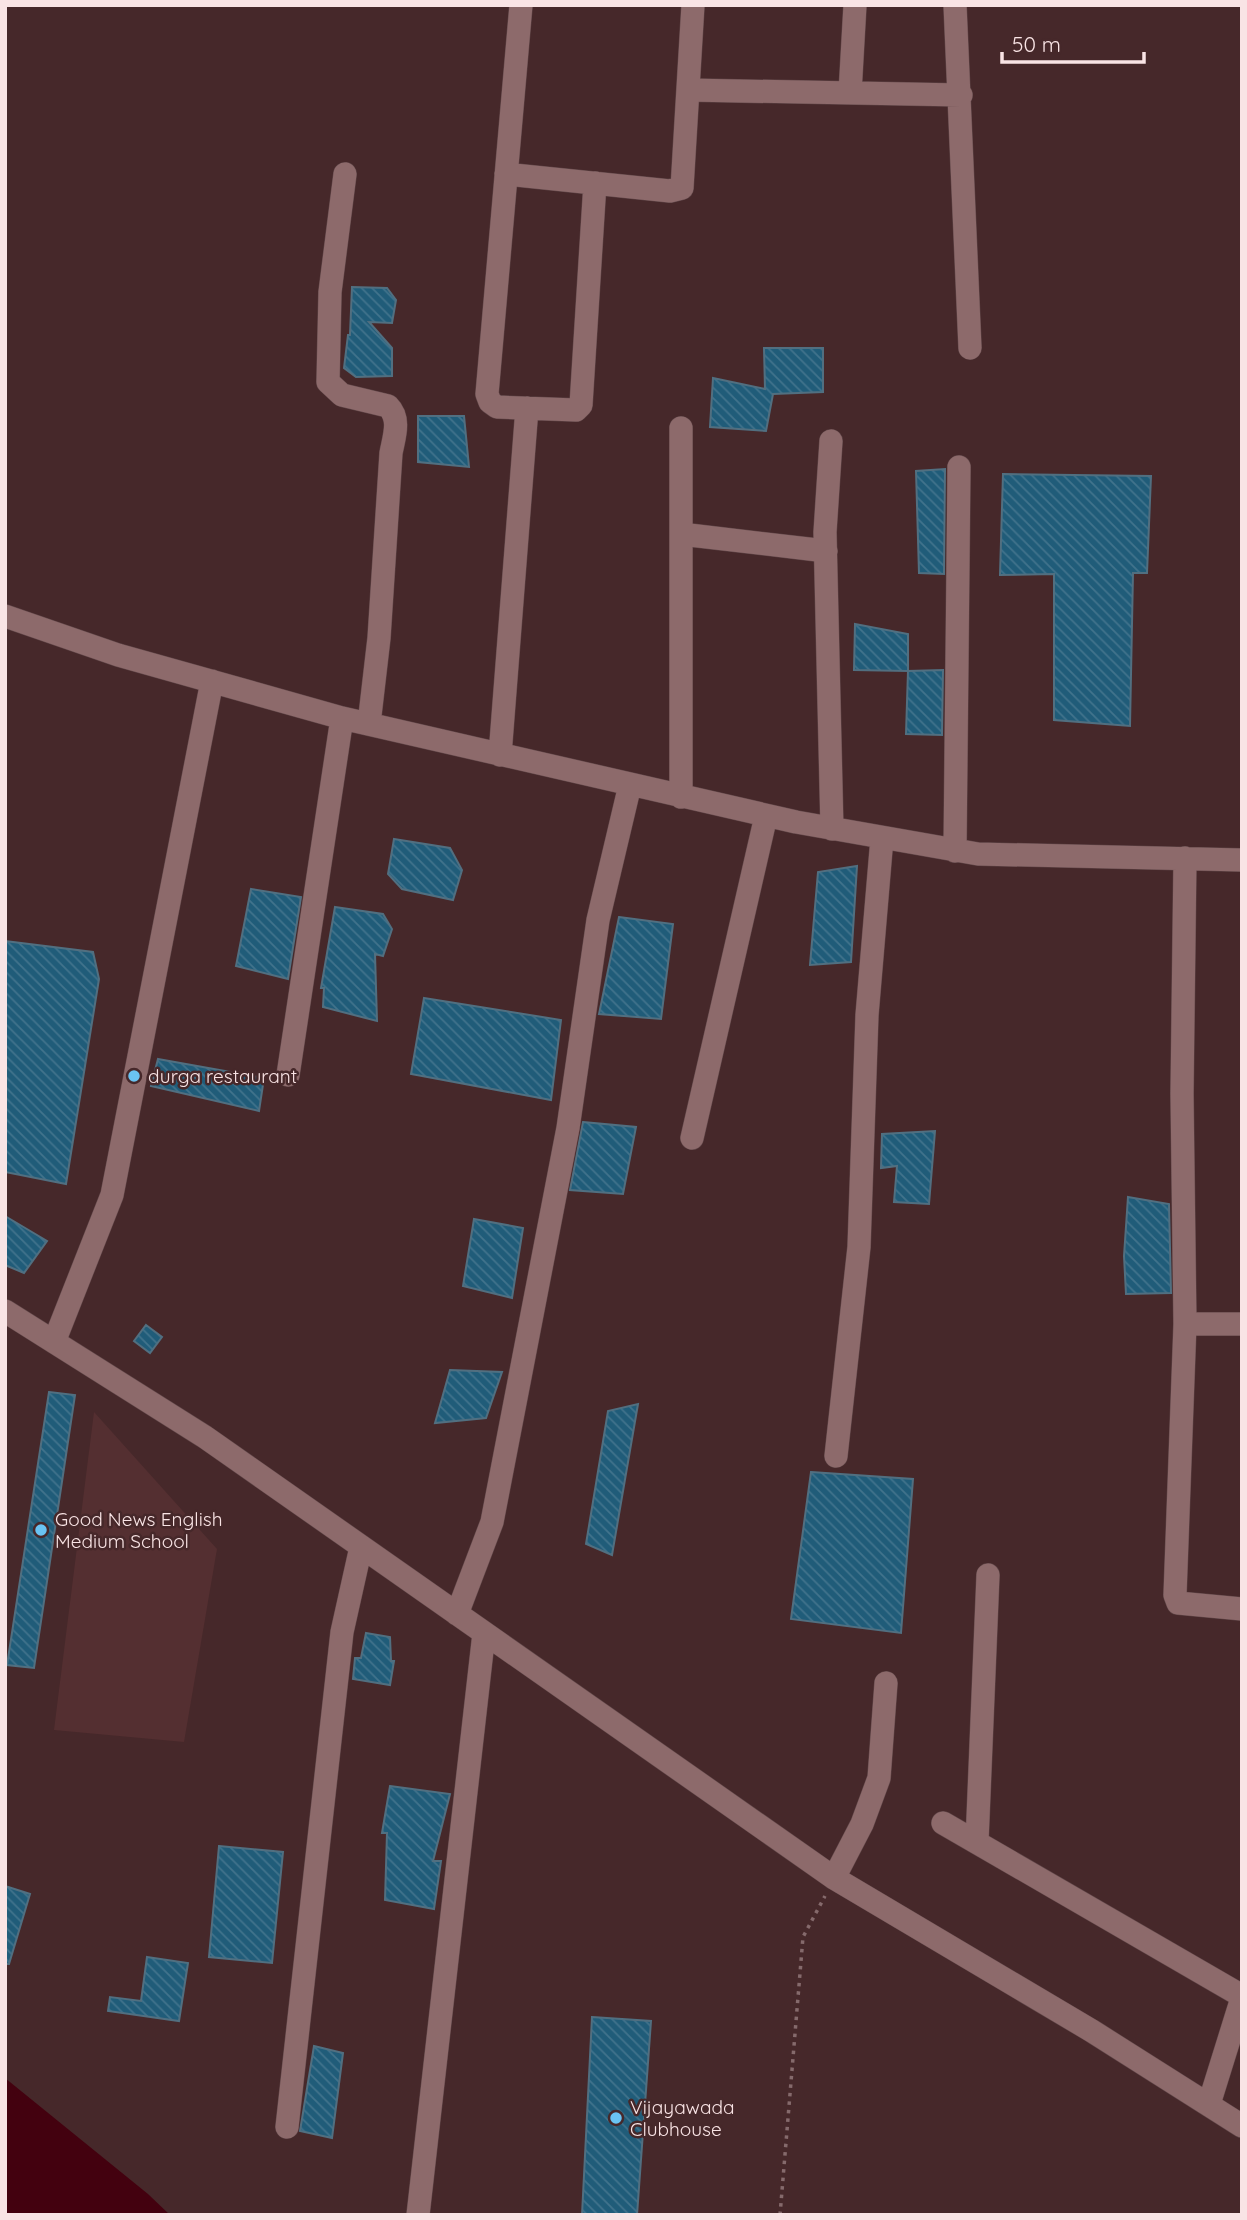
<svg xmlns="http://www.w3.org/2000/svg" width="1247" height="2220" font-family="Quicksand,sans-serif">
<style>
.built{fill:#542f31}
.water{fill:#43010f}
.building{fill:url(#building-back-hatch);stroke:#516f80;stroke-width:2}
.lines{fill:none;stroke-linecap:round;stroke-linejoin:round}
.minor-casing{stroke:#614749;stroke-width:24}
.path{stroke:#856a6c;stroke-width:3.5;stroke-dasharray:3.5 5;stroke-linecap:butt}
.minor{stroke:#8d6a6b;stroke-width:23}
.poi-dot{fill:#6ac3f2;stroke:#46282a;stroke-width:2.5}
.labels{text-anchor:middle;stroke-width:5;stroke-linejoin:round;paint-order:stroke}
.poi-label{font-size:19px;fill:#f9e4e5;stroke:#46282a;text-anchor:start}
</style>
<defs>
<pattern id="building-back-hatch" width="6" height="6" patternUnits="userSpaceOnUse" patternTransform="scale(1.75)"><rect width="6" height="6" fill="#205c79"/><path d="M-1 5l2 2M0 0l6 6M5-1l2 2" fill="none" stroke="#41738c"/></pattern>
</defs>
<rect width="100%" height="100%" fill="#46282a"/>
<path class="built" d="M94,1412L217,1549L184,1742L54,1730Z"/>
<path class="water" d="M5,2078L148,2194L170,2215H5Z"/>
<path class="building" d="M352,287L387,288L396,300L392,323L369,322L392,348V376L356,377L344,368L348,335H350Z
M764,348H823V392L773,394L766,431L710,427L713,378L765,389Z
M418,416H464L469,467L418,462Z
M945,469L944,574L919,573L916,471Z
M1003,474L1151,476L1147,573H1133L1130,726L1054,720V574L1000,575Z
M855,624L908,634V671L854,670Z
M943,670L942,735L906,734L908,671Z
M394,839L450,848L462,870L453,900L402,889L388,874Z
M857,866L851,962L810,965L818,872Z
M251,889L301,897L288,979L236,966Z
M335,907L383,914L392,929L383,956L375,954L377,1021L323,1007L324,988H321Z
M619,917L673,924L661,1019L599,1014Z
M5,941L93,952L99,979L66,1184L5,1172Z
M424,998L561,1020L551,1100L411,1074Z
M158,1059L264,1078L259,1111L151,1086Z
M583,1122L636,1127L623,1194L570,1190Z
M935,1131L929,1204L894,1202L897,1166L881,1168L882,1134Z
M1128,1197L1169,1204L1171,1293L1126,1294L1124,1256Z
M5,1216L47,1241L24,1273L5,1265Z
M474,1219L523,1228L512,1298L463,1286Z
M146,1325L162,1337L150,1353L134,1341Z
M450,1370L502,1372L486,1418L435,1423Z
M49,1392L75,1395L34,1668L7,1665Z
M638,1404L612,1555L586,1544L608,1411Z
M811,1472L913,1479L901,1633L791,1619Z
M366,1633L390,1637L391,1661H394L390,1685L353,1679L355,1658H361Z
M390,1786L450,1794L433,1861H441L434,1909L385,1900L387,1833H382Z
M219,1846L283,1852L272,1963L209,1957Z
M5,1886L30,1894L9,1964H5Z
M147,1957L188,1963L179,2021L108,2011L110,1997L141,2001Z
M592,2017L651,2021L637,2215H582Z
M314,2046L343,2053L332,2138L300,2131Z"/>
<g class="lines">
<g class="minor-casing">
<path id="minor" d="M521,5L487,394L490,402L497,407L576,410L581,405L595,183
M955,5L970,348
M688,90L961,95
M850,93L855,5
M345,174L330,292L328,382L342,395L388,406C401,419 394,437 391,453L379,638L369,724
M506,174L670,191L682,188L693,5
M681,428V797
M831,441L825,532L832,829
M681,534L826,551
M5,616L118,655L342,718L796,822L978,854L1242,860
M500,755L527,408
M955,851L959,467
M1185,858L1182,1094L1185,1324L1175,1595L1178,1603L1242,1609
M288,1075L342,718
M692,1138L766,816
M5,1311L205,1437L834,1878L1092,2031L1242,2126
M1185,1324H1242
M54,1342L112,1195L212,681
M836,1456L859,1247L867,1015L882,838
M457,1614L492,1522L568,1128L598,920L630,785
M943,1823L1242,1996
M977,1842L988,1575
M834,1878L862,1824L879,1778L886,1683
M1209,2104L1242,1998
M287,2127L342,1632L361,1547
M418,2215L484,1633"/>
</g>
<path class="path" d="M780,2215L803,1937L825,1896"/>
<use href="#minor" class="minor"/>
</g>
<g class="poi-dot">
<circle cx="134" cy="1076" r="7"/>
<circle cx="41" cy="1530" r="7"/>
<circle cx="616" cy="2118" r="7"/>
</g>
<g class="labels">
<g class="poi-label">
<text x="148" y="1083">durga restaurant</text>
<text x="55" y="1526">Good News English<tspan x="55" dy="22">Medium School</tspan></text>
<text x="630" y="2114">Vijayawada<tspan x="630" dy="22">Clubhouse</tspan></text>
</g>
</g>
<rect width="1247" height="2220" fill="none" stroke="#f9e4e5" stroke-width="14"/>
<path d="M1002 52v10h142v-10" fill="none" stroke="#f9e4e5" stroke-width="3.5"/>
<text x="1012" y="52" font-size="21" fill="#f9e4e5" stroke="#46282a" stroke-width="5" paint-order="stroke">50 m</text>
</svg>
